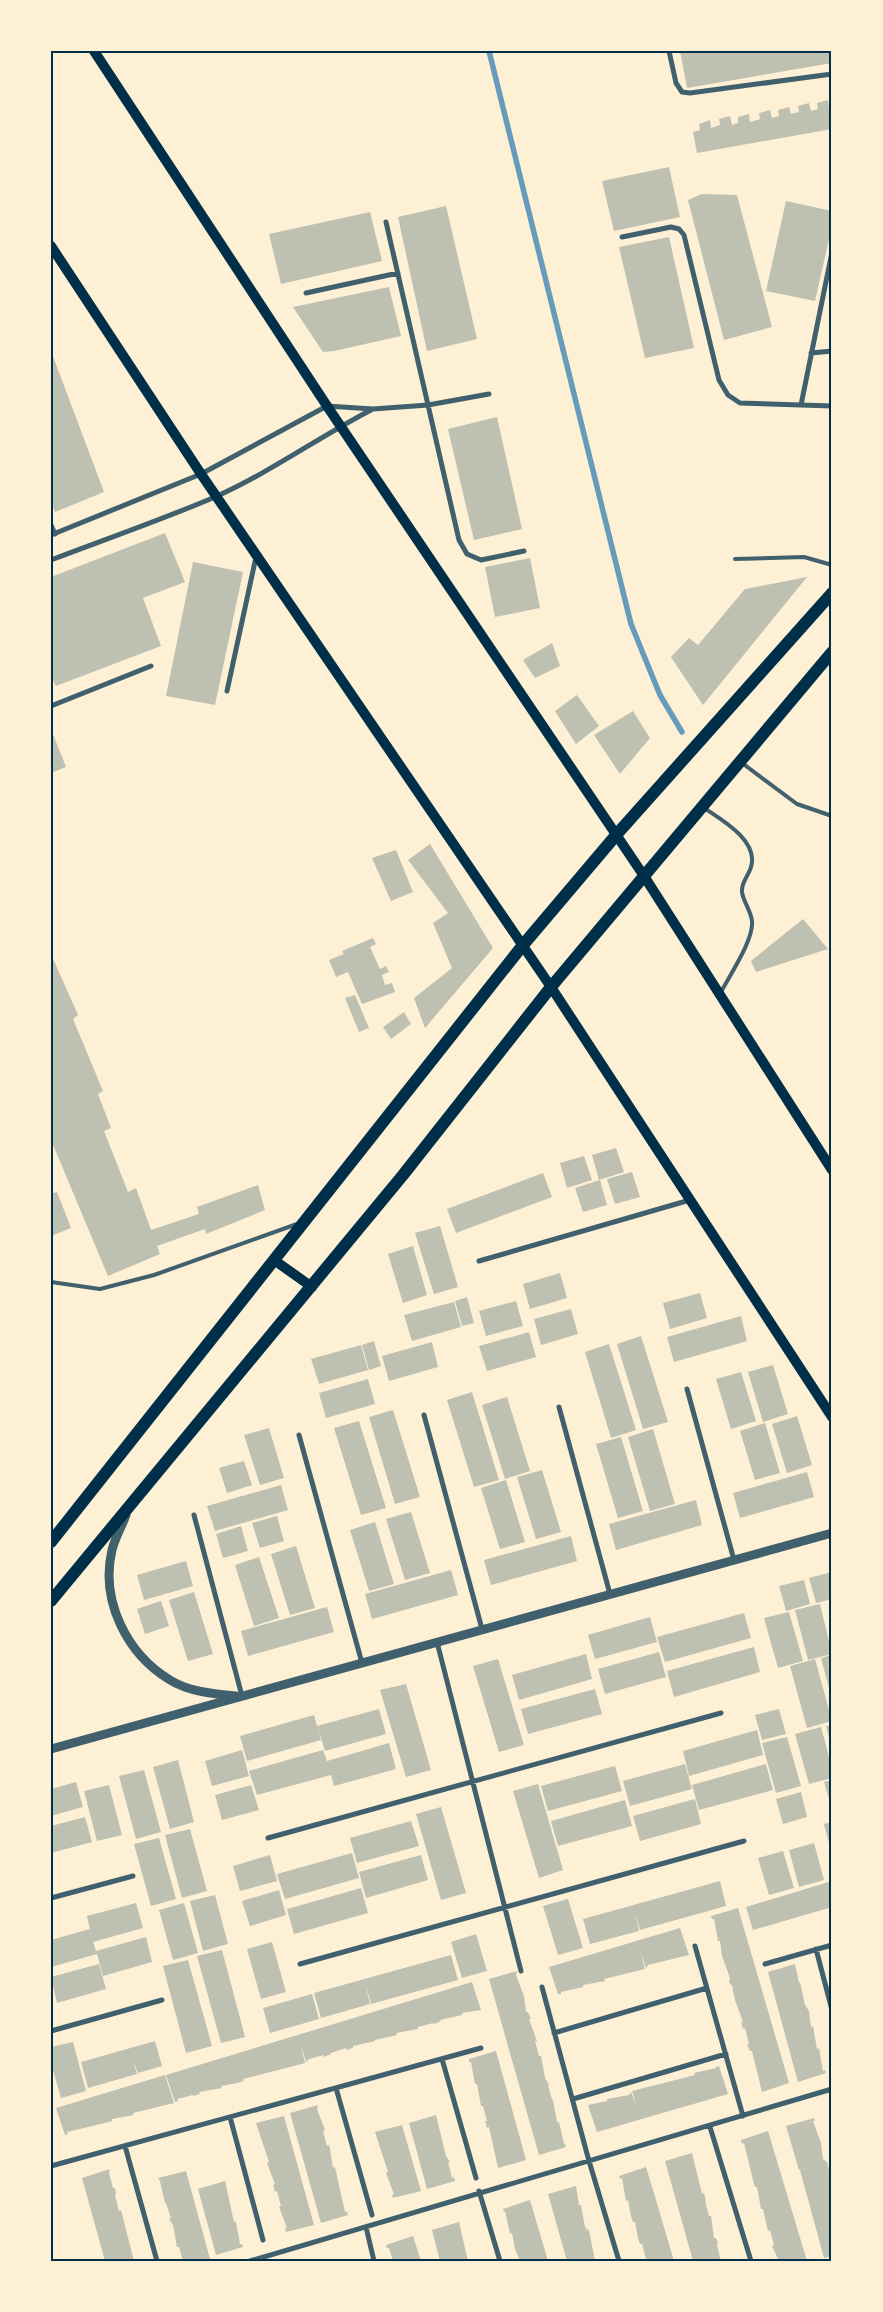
<svg xmlns="http://www.w3.org/2000/svg" width="883" height="2312" font-family="'Exo 2',sans-serif">
<style>
.lines{fill:none;stroke-linecap:round;stroke-linejoin:round}
.stream{stroke:#669bbc;stroke-width:5.5}
.building{fill:#bec0b2}
.service{stroke:#3f606c;stroke-width:4}
.minor{stroke:#3f606c;stroke-width:5}
.tertiary{stroke:#3f606c;stroke-width:9}
.secondary{stroke:#003049;stroke-width:10}
.primary{stroke:#003049;stroke-width:12}
.neatline{fill:none;stroke:#003049;stroke-width:2}
</style>
<rect width="100%" height="100%" fill="#fdf0d5"/>
<g class="lines">
<path class="stream" d="M489,51L631,624L660,695L682,732"/>
</g>
<path class="building" d="M680,51H832V63L687,88Z
M828,100L829,108L832,107V129L697,153L693,132L700,130L699,124L710,120L711,128L720,125L719,119L730,116L732,125L738,123V117L749,114L750,122L760,119L759,113L770,110L772,118L779,116L778,110L789,107L791,114L799,112L798,106L809,103L811,111L818,109L817,103Z
M669,167L680,217L614,231L602,181Z
M702,194L737,195L772,327L724,340L688,200Z
M786,201L832,211V226L815,301L766,291Z
M446,206L477,339L427,351L398,217Z
M370,212L382,261L281,284L269,234Z
M669,237L694,348L645,358L619,247Z
M389,287L401,336L334,351L323,352L293,307Z
M51,351L104,492L55,512L51,501Z
M497,417L522,529L474,540L448,429Z
M165,533L185,582L143,598L161,646L56,686L51,676V577Z
M530,558L540,608L495,617L485,567Z
M193,562L243,572L215,705L166,696Z
M807,577L703,705L671,657L689,638L698,645L745,589Z
M552,643L560,666L535,678L523,660Z
M577,695L599,726L576,744L555,711Z
M633,711L650,738L620,774L594,735Z
M51,729L66,767L51,773Z
M430,844L493,948L425,1028L414,998L452,968L433,923L448,913L408,860Z
M396,850L413,892L391,901L372,858Z
M803,919L828,949L756,972L751,961Z
M373,938L376,944L370,947L380,969L386,966L389,972L382,975L385,985L392,983L395,992L362,1004L348,972L336,977L329,960L344,954L342,951Z
M51,954L78,1015L73,1019L103,1091L98,1094L111,1128L104,1131L128,1192L136,1188L151,1230L199,1214L197,1207L258,1185L265,1210L206,1234L205,1229L157,1246L160,1254L108,1276L51,1140Z
M355,995L369,1028L359,1032L345,998Z
M404,1012L411,1024L391,1039L383,1027Z
M616,1148L624,1172L599,1180L592,1155Z
M584,1156L592,1180L567,1188L560,1163Z
M632,1172L640,1197L615,1204L607,1179Z
M543,1173L552,1197L456,1233L447,1209Z
M600,1180L607,1205L583,1212L575,1188Z
M57,1192L71,1228L51,1236V1194Z
M440,1226L458,1287L434,1294L415,1233Z
M413,1246L427,1295L403,1303L388,1254Z
M560,1273L567,1298L530,1309L523,1284Z
M700,1293L707,1318L670,1329L663,1303Z
M467,1297L474,1323L462,1326L455,1301Z
M516,1301L523,1326L486,1336L479,1311Z
M454,1302L461,1327L412,1341L404,1315Z
M571,1309L578,1334L541,1345L534,1319Z
M741,1316L747,1341L674,1362L667,1337Z
M529,1332L536,1357L487,1371L479,1346Z
M641,1336L668,1422L643,1429L617,1344Z
M374,1341L381,1366L369,1370L362,1345Z
M432,1342L438,1367L389,1381L382,1356Z
M609,1344L636,1430L611,1438L585,1352Z
M361,1345L368,1370L319,1384L311,1359Z
M773,1365L788,1414L763,1422L748,1372Z
M741,1372L756,1421L731,1429L716,1379Z
M368,1379L375,1404L326,1418L319,1393Z
M472,1392L499,1480L474,1487L447,1400Z
M507,1397L530,1471L505,1479L482,1405Z
M393,1410L420,1497L395,1504L369,1417Z
M797,1416L812,1465L787,1473L772,1424Z
M359,1421L386,1508L361,1515L334,1428Z
M765,1423L780,1473L755,1480L740,1431Z
M269,1428L284,1478L260,1485L244,1435Z
M653,1429L675,1504L650,1511L628,1437Z
M621,1437L643,1511L618,1518L596,1444Z
M244,1461L252,1485L227,1493L219,1468Z
M542,1470L561,1532L536,1539L517,1477Z
M807,1472L814,1497L740,1518L733,1493Z
M506,1480L525,1542L500,1549L481,1488Z
M281,1485L288,1510L215,1531L207,1506Z
M696,1500L702,1525L616,1550L609,1524Z
M411,1512L430,1573L405,1580L386,1519Z
M277,1516L284,1541L260,1548L252,1523Z
M375,1522L394,1584L369,1591L350,1530Z
M241,1526L248,1551L223,1558L216,1534Z
M571,1536L577,1561L491,1585L484,1560Z
M296,1546L315,1608L290,1615L271,1554Z
M259,1557L279,1618L254,1626L235,1565Z
M186,1561L193,1586L144,1600L137,1575Z
M451,1570L458,1595L372,1619L365,1594Z
M832,1572V1599L816,1603L809,1578Z
M804,1580L810,1604L786,1611L779,1586Z
M194,1592L213,1654L188,1661L169,1600Z
M161,1601L169,1626L145,1634L137,1609Z
M820,1604L832,1654L808,1660L795,1610Z
M327,1607L334,1632L248,1656L241,1631Z
M789,1612L803,1661L778,1668L764,1618Z
M744,1613L751,1638L665,1662L657,1637Z
M650,1617L657,1642L595,1659L588,1635Z
M754,1647L760,1672L674,1697L667,1671Z
M659,1652L666,1677L605,1694L598,1669Z
M586,1654L592,1679L519,1700L512,1675Z
M832,1655V1695L831,1696L821,1658Z
M498,1659L524,1745L499,1752L473,1666Z
M815,1659L832,1721L807,1728L790,1666Z
M406,1684L431,1770L406,1777L380,1690Z
M595,1689L602,1714L528,1734L521,1709Z
M379,1709L386,1734L325,1751L318,1728L321,1740L247,1761L240,1736L314,1715L317,1726Z
M779,1709L786,1734L762,1740L755,1715Z
M832,1725V1745H831L826,1726Z
M821,1727L832,1768V1778L809,1784L795,1734Z
M757,1730L763,1755L689,1776L683,1751Z
M787,1737L801,1786L776,1793L762,1743Z
M389,1743L396,1769L334,1786L331,1775L257,1795L249,1771L323,1750L327,1761Z
M242,1750L249,1776L212,1786L205,1761Z
M178,1760L194,1822L170,1829L153,1767Z
M685,1764L692,1789L630,1806L623,1781Z
M766,1764L773,1790L699,1810L692,1785Z
M615,1766L622,1791L548,1811L541,1786Z
M144,1770L161,1832L136,1839L119,1776Z
M832,1780V1806H831L824,1782Z
M76,1782L83,1807L51,1816V1789Z
M538,1784L563,1870L539,1878L513,1791Z
M109,1785L122,1835L97,1841L84,1791Z
M251,1785L259,1810L222,1820L215,1795Z
M801,1792L807,1817L783,1824L776,1799Z
M695,1799L701,1824L640,1841L633,1816Z
M625,1800L632,1826L558,1846L551,1821Z
M441,1807L466,1893L441,1900L416,1814Z
M85,1817L92,1842L51,1853V1826Z
M411,1821L419,1846L357,1863L350,1838Z
M832,1822V1851H831L824,1824Z
M190,1829L207,1891L182,1898L165,1835Z
M159,1838L176,1899L151,1906L134,1844Z
M814,1843L824,1880L799,1887L789,1850Z
M783,1851L794,1888L769,1895L758,1858Z
M352,1853L359,1878L285,1899L277,1874Z
M270,1855L277,1881L240,1891L233,1866Z
M421,1855L428,1880L366,1898L359,1872Z
M720,1881L726,1906L640,1930L635,1912L639,1931L590,1944L583,1919Z
M832,1881V1907L753,1930L746,1907Z
M361,1888L368,1913L294,1934L287,1909Z
M279,1890L286,1915L250,1926L242,1901Z
M215,1895L228,1944L203,1951L190,1901Z
M568,1899L583,1948L558,1955L543,1906Z
M136,1903L143,1928L93,1942L96,1951L146,1937L152,1962L103,1976L97,1954L51,1967V1940L90,1929L87,1916Z
M184,1903L198,1953L173,1960L159,1910Z
M738,1908L789,2083L762,2092L752,2051H750L747,2044H749L745,2028L743,2029L741,2022H743L735,2000L732,1985H731L729,1982L730,1978L722,1956L720,1941H718L714,1919H712L711,1916Z
M680,1928L689,1955L648,1965L646,1968L640,1951L645,1969L604,1979L605,1981L583,1985V1987L561,1992V1994H558L549,1967Z
M476,1934L487,1971L462,1978L451,1942Z
M272,1942L286,1992L261,1999L247,1949Z
M222,1950L245,2037L221,2043L197,1956Z
M451,1955L458,1980L371,2004L365,1982L370,2004L321,2018L314,1993Z
M188,1960L212,2046L186,2053L163,1966Z
M99,1964L106,1989L57,2003L51,1977Z
M795,1964L799,1983L800,1982L805,2005L809,2011L811,2027L813,2026L817,2049L819,2048L823,2071L825,2070L826,2073L798,2082L768,1972Z
M517,1971L516,1975L524,1996L526,2012H528L531,2019H529L537,2041H535L539,2056H541L545,2078L549,2085H548L552,2100H553L557,2122H559L564,2144H565L566,2147L539,2155L489,1979Z
M472,1982L481,2010L462,2013V2015L440,2020L441,2021L434,2024L433,2023L418,2027V2029L396,2033L397,2035L375,2040V2041L353,2046V2048L346,2050V2048L331,2053V2054L324,2057V2055L309,2059L306,2062L300,2043L305,2063L243,2079L244,2081L237,2083L221,2086L222,2088L199,2092L200,2094L193,2096V2095L177,2099L178,2101L175,2102L166,2075Z
M312,1994L319,2019L270,2033L263,2008Z
M155,2041L162,2066L138,2073L133,2061L137,2074L88,2088L81,2062Z
M73,2042L86,2091L61,2098L51,2063V2047Z
M496,2051L526,2160L498,2168L489,2127L487,2128L485,2121H487L483,2106H481L477,2084H475L471,2062H469V2059Z
M719,2066L728,2094L597,2132L588,2105L607,2101V2099L629,2095L631,2092L637,2108L632,2091L695,2075L694,2073L716,2068V2067Z
M165,2075L174,2103L133,2113L134,2115L112,2119V2121L109,2122L67,2132L68,2134L65,2135L56,2108Z
M318,2105L317,2109L325,2130L323,2131L327,2146L329,2145L330,2149L333,2168L335,2167L345,2212L347,2211L348,2215L321,2223L290,2113Z
M436,2115L446,2156L450,2162H448L452,2178L454,2177L455,2181L427,2189L409,2123Z
M284,2116L314,2225L286,2232L285,2229L287,2228L279,2207L281,2206L277,2191L275,2192L273,2185L275,2184L267,2163L269,2162L256,2123Z
M814,2118L815,2121H813L821,2143L823,2159L827,2162L832,2181V2256L824,2258L800,2170L812,2167L799,2170L786,2126Z
M402,2125L421,2191L393,2198L392,2195L394,2194L386,2173L388,2172L375,2132Z
M768,2131L807,2261H779L772,2246L774,2245L770,2230L768,2231L763,2209H761L757,2187H755L754,2184L744,2143L742,2144L741,2140Z
M692,2153L702,2194L704,2193L706,2201H705L709,2216H711L714,2238H716L718,2244L717,2245L721,2261H693L665,2161Z
M646,2167L659,2210L674,2261H641L646,2259L642,2244H640L638,2238L635,2222H633L631,2216L628,2200L626,2201L622,2178L620,2179L619,2176Z
M110,2169L109,2173L113,2188H115L116,2194L115,2195L119,2211L121,2210L134,2261H105L82,2178Z
M186,2171L210,2259L204,2261H183L179,2247H177L173,2225L169,2219L171,2218L166,2203H165L160,2181L158,2178Z
M225,2181L234,2222H236L240,2244H242L243,2247L216,2255L198,2189Z
M576,2186L579,2205H581L585,2227L588,2230L576,2233L589,2230L595,2261H567L548,2194Z
M530,2200L543,2244L548,2261H520L515,2249L512,2233L510,2234L505,2211L504,2212L503,2209Z
M459,2222L468,2261H440L432,2230Z
M413,2236L421,2261H393L389,2248H387L386,2245Z"/>
<g class="lines">
<path class="service" d="M735,559L804,557L832,565
M742,763L797,804L832,816
M704,808C722,820 759,841 751,867C749,875 741,882 742,892C743,901 751,911 752,921C754,940 729,976 720,994
M51,1282L100,1289L154,1275L297,1224"/>
<path class="minor" d="M669,51L676,83L682,92L690,93L832,74
M386,222L459,540L467,554L481,560L524,551
M622,237L671,227L679,229L684,235L719,380L728,395L740,403L832,406
M306,293L398,273
M811,353L832,351
M801,405L832,252
M51,525L55,534
M51,535L201,474L327,406L373,409L428,405L489,394
M51,560C106,539 161,520 215,497C269,473 319,437 371,410
M227,691L256,557
M51,706L151,666
M479,1261L690,1200
M687,1389L734,1560
M559,1407L610,1594
M424,1415L482,1629
M299,1435L362,1663
M194,1515L242,1696
M437,1642L521,1971
M268,1838L721,1713
M51,1898L133,1876
M695,1946L743,2116
M816,1949L832,2010
M300,1964L744,1841
M765,1964L832,1945
M542,1987L589,2161L619,2261
M51,2031L162,2000
M554,2033L707,1988
M442,2059L476,2178
M336,2088L372,2215
M573,2099L726,2054
M230,2117L263,2240
M710,2127L751,2261
M125,2146L157,2261
M51,2166L481,2048
M479,2191L500,2261
M366,2227L374,2261
M250,2261L832,2089"/>
<path class="tertiary" d="M126,1515C122,1526 115,1538 112,1550C100,1601 127,1654 170,1680C189,1692 215,1694 236,1696
M51,1749L832,1533"/>
<path class="secondary" d="M94,51L327,406L644,876L832,1170
M51,246L201,474L551,987L832,1417
M274,1260L312,1287"/>
<path class="primary" d="M51,1542L523,945L617,834L832,593
M51,1601L403,1175L551,987L832,652"/>
</g>
<rect width="883" height="2312" fill="none" stroke="#fdf0d5" stroke-width="105"/>
<rect x="52" y="52" width="778" height="2208" class="neatline"/>
</svg>
